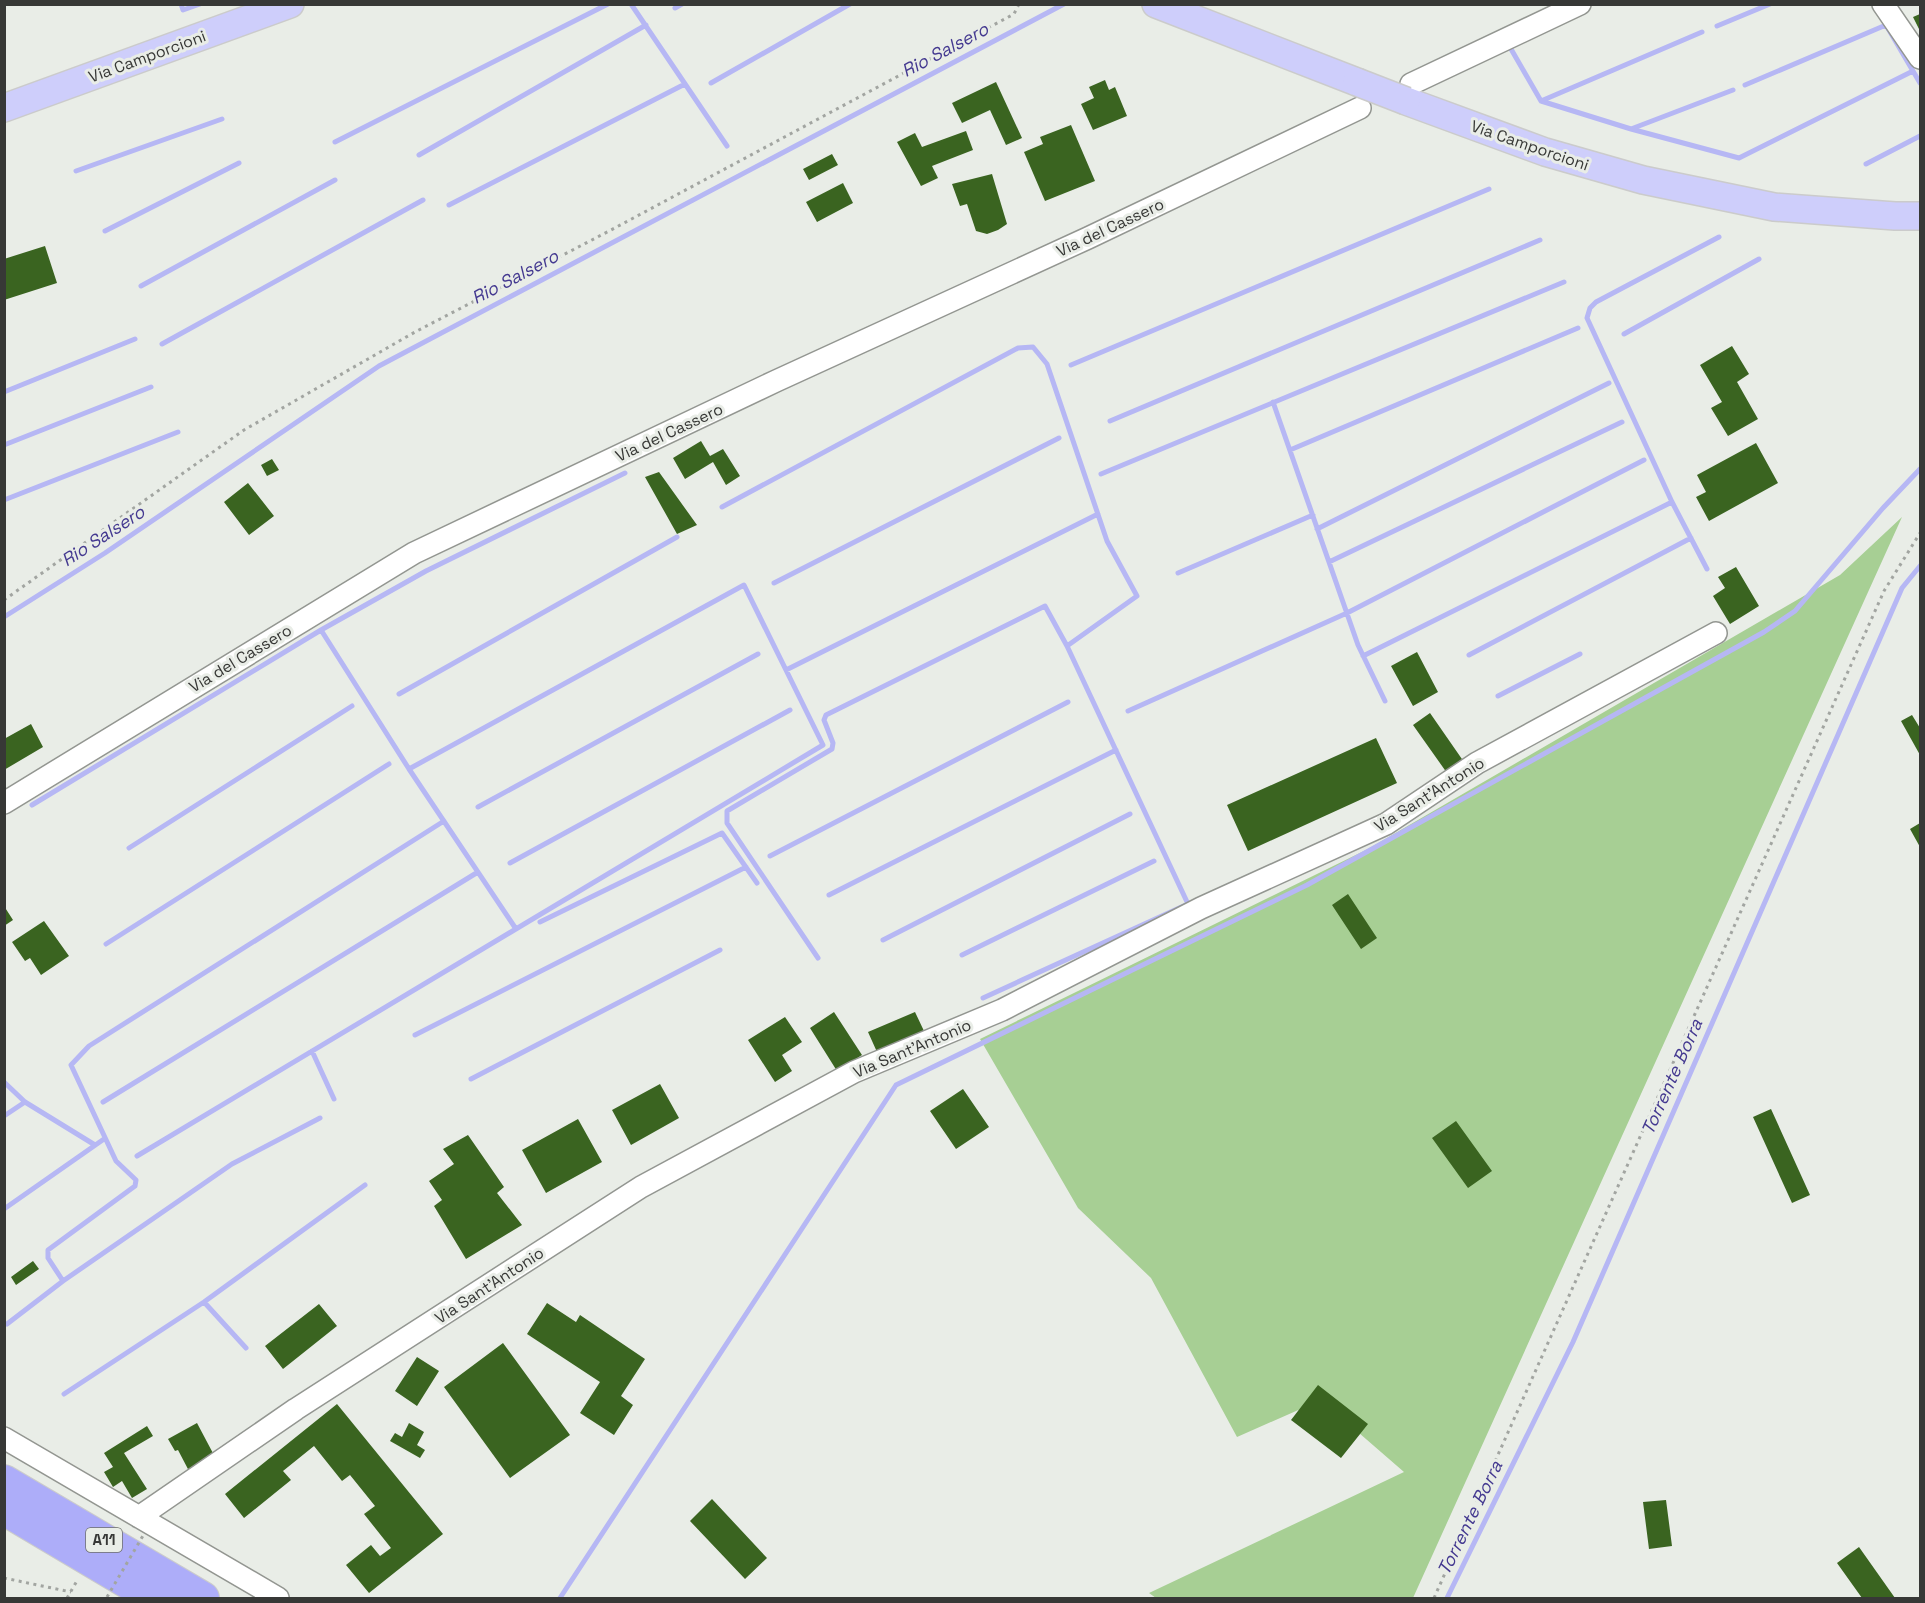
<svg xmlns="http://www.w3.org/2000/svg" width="1925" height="1603" font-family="'Space Grotesk',sans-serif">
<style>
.green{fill:#a7cf94}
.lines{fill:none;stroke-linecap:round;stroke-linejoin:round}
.stream{stroke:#b6b7f4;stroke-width:5}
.building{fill:#3a6420}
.minor-casing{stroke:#939691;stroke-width:24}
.major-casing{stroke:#cbcbcb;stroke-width:30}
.highway-casing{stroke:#cbcbcb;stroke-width:34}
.path{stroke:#a2a5a1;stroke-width:3;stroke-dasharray:3 4.5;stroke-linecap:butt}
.minor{stroke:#fff;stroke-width:21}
.major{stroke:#cecefb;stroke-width:27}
.highway{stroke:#adadf9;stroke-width:32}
.major-bridge-casing{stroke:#cbcbcb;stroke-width:30;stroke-linecap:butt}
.path-bridge{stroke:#a2a5a1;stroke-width:3;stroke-dasharray:3 4.5;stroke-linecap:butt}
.major-bridge{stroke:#cecefb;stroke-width:27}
.labels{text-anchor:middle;stroke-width:6;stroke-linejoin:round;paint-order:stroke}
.shield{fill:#e9ede7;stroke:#6c6e6b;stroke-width:1.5}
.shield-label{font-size:15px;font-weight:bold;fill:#373836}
.street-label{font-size:16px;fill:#373836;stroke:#e9ede7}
.water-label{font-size:18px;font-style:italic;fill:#443990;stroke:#e9ede7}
</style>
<rect width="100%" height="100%" fill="#e9ede7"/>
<path class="green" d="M1902,517L1413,1598H1156L1149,1593L1404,1472L1321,1400L1237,1437L1151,1278L1078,1208L980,1039L1368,849L1840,575Z"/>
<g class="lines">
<path class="stream" d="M181,4L183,10L200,4
M631,4L727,146
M675,8L682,4
M1717,26L1770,4
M1511,49L1541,101L1631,129L1739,158L1913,71
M711,83L850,4
M1745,85L1886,25L1920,83
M1541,101L1702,32
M1631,129L1733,90
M335,142L608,4
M419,155L646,25
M1866,164L1920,136
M76,171L222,119
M449,205L685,84
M105,231L239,163
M141,286L335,180
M1624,334L1759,259
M162,344L423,200
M1071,365L1489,189
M4,392L135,339
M1273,402L1358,645L1385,701
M1110,421L1540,240
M4,445L151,387
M1290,450L1578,328
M1101,474L1564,282
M4,500L178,432
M722,507L1018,348L1033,347L1047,364L1107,541L1137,596L1067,646L1188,904L983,998
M1317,529L1609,383
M1329,562L1622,422
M1707,569L1672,502L1587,318L1590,308L1596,302L1719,237
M1178,573L1313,515
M774,583L1059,438
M4,617L105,553L379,366L1064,4
M321,630L409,769L516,929
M1469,655L1691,538
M1363,656L1672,502
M786,670L1098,514
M399,694L677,537
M1498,696L1580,654
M1128,711L1347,613L1644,460
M32,805L321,630L426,571L625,473
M478,807L758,654
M129,848L352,706
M770,856L1068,702
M510,863L790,710
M829,895L1116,750
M540,922L722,833L757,883
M883,940L1130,814
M106,944L389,764
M962,955L1154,861
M818,958L727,823V811L832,749L833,743L824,720L826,715L1045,606L1067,646
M415,1035L746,867
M312,1051L334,1099
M471,1079L720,950
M4,1082L25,1102L95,1145
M103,1102L478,872
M4,1116L25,1102
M137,1156L823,745L744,585L409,769
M4,1209L104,1139
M63,1281L48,1258V1250L135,1186L136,1180L116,1161L71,1065L89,1046L444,821
M204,1302L246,1348
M7,1324L63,1281L232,1164L320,1118
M64,1394L204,1302L365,1185
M560,1598L896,1085L1307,885L1764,632L1795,611L1883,508L1920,469
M1447,1598L1573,1342L1902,588L1920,566"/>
</g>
<path class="building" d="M1920,14V31L1913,17Z
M1105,80L1109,90L1115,87L1127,116L1093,130L1081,104L1094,98L1089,87Z
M996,82L1022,138L1006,145L990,110L962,123L952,103Z
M1071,125L1095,181L1045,201L1024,152L1043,144L1040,137Z
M966,131L973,150L932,166L938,178L921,186L897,142L915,133L922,147Z
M832,154L838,165L809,180L803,169Z
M992,174L1007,224L998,230L987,234L976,231L967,204L960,206L952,184Z
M843,183L853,203L817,222L806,202Z
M45,246L57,283L4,300V259Z
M1732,346L1749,374L1737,382L1758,419L1728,436L1711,408L1722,402L1700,365Z
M701,441L710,456L723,449L740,476L726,485L713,462L685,479L673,458Z
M1756,443L1778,483L1709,521L1696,497L1706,492L1697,475Z
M272,459L279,470L267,476L261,465Z
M659,472L697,525L677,534L645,477Z
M248,483L274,516L249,535L224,502Z
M1736,567L1759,606L1730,624L1713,596L1725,588L1718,577Z
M1417,652L1438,692L1413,706L1391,666Z
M1430,713L1464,762L1447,773L1413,725Z
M1912,715L1920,728V755L1901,721Z
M31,724L43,747L4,770V739Z
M1376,738L1397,783L1248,851L1227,805Z
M1920,823V847L1910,829Z
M1348,894L1377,938L1361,949L1332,905Z
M4,906L13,920L4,926Z
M44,921L69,956L41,975L30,958L25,961L12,942Z
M834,1012L862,1055L837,1071L810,1028Z
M915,1012L924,1031L877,1052L868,1032Z
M785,1017L802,1042L782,1055L792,1071L775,1082L748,1040Z
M660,1084L679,1118L631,1145L612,1110Z
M963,1089L989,1127L956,1149L930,1111Z
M1771,1109L1810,1195L1792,1203L1753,1117Z
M578,1119L602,1162L546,1193L522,1150Z
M1456,1121L1492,1171L1468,1188L1432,1138Z
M468,1135L504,1187L497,1193L522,1225L466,1259L434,1206L442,1200L429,1181L454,1164L443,1149Z
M33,1261L39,1269L16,1285L11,1277Z
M547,1303L576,1322L580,1315L645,1359L621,1396L633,1405L614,1435L580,1413L600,1382L527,1334Z
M319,1304L337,1326L283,1369L265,1346Z
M503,1343L570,1435L510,1478L444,1387Z
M417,1357L439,1371L417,1406L395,1391Z
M1318,1385L1368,1424L1341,1458L1291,1420Z
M337,1404L443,1534L369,1593L346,1565L371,1545L380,1556L391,1548L364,1514L375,1506L350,1475L342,1481L314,1446L283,1471L291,1480L244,1518L225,1494Z
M197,1423L215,1457L189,1471L178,1450L175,1451L168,1439Z
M409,1423L424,1432L417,1445L425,1450L420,1458L390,1441L395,1433L402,1437Z
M147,1426L153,1436L124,1453L147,1489L132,1498L122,1481L113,1487L104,1472L113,1467L104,1453Z
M712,1499L767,1558L745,1579L690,1521Z
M1666,1500L1672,1546L1649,1549L1643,1502Z
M1859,1547L1895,1598H1862L1837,1563Z"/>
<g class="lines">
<g class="minor-casing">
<path id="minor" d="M1883,4L1920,58
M1411,84L1580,4
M4,803L414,553L776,381L1088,238L1360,108
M4,1438L278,1598
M139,1517L296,1409L641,1187L854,1072L1002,1010L1201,908L1386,824L1477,763L1716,633"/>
</g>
<g class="major-casing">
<path id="major" d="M1156,4L1357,82
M1406,101L1545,152L1643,180L1774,207L1895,216H1920
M4,108L290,4"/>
</g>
<g class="highway-casing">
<path id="highway" d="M4,1481L203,1598
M4,1509L154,1598"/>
</g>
<path class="path" d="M4,600L244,430L415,332L611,230L1014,14L1019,4
M4,1578L71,1592
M67,1598L78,1579
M1434,1598L1884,591L1920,533"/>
<use href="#minor" class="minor"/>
<use href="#major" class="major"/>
<use href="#highway" class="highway"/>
<g class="major-bridge-casing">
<path id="major-bridge" d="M1357,82L1406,101"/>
</g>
<path class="path-bridge" d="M107,1597L144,1534"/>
<use href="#major-bridge" class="major-bridge"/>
</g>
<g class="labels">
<rect class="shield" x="86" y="1528" width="36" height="24" rx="4.5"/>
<g class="shield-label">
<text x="104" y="1545">A11</text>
</g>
<g class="street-label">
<text transform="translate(147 56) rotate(-20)" y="6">Via Camporcioni</text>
<text transform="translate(1530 145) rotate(19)" y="6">Via Camporcioni</text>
<text transform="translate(1110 227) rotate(-25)" y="6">Via del Cassero</text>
<text transform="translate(669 432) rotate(-25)" y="6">Via del Cassero</text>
<text transform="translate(240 658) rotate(-31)" y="6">Via del Cassero</text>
<text transform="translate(1429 794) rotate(-32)" y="6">Via Sant'Antonio</text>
<text transform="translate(912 1048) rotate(-23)" y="6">Via Sant'Antonio</text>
<text transform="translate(489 1285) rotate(-33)" y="6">Via Sant'Antonio</text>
</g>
<g class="water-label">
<text transform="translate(945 50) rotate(-28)" y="6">Rio Salsero</text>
<text transform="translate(515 277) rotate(-28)" y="6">Rio Salsero</text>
<text transform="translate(103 536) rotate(-33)" y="6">Rio Salsero</text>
<text transform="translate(1672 1077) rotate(-66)" y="6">Torrente Borra</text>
<text transform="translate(1470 1518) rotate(-64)" y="6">Torrente Borra</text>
</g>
</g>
<rect width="1925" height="1603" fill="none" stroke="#373836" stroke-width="12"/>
</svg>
